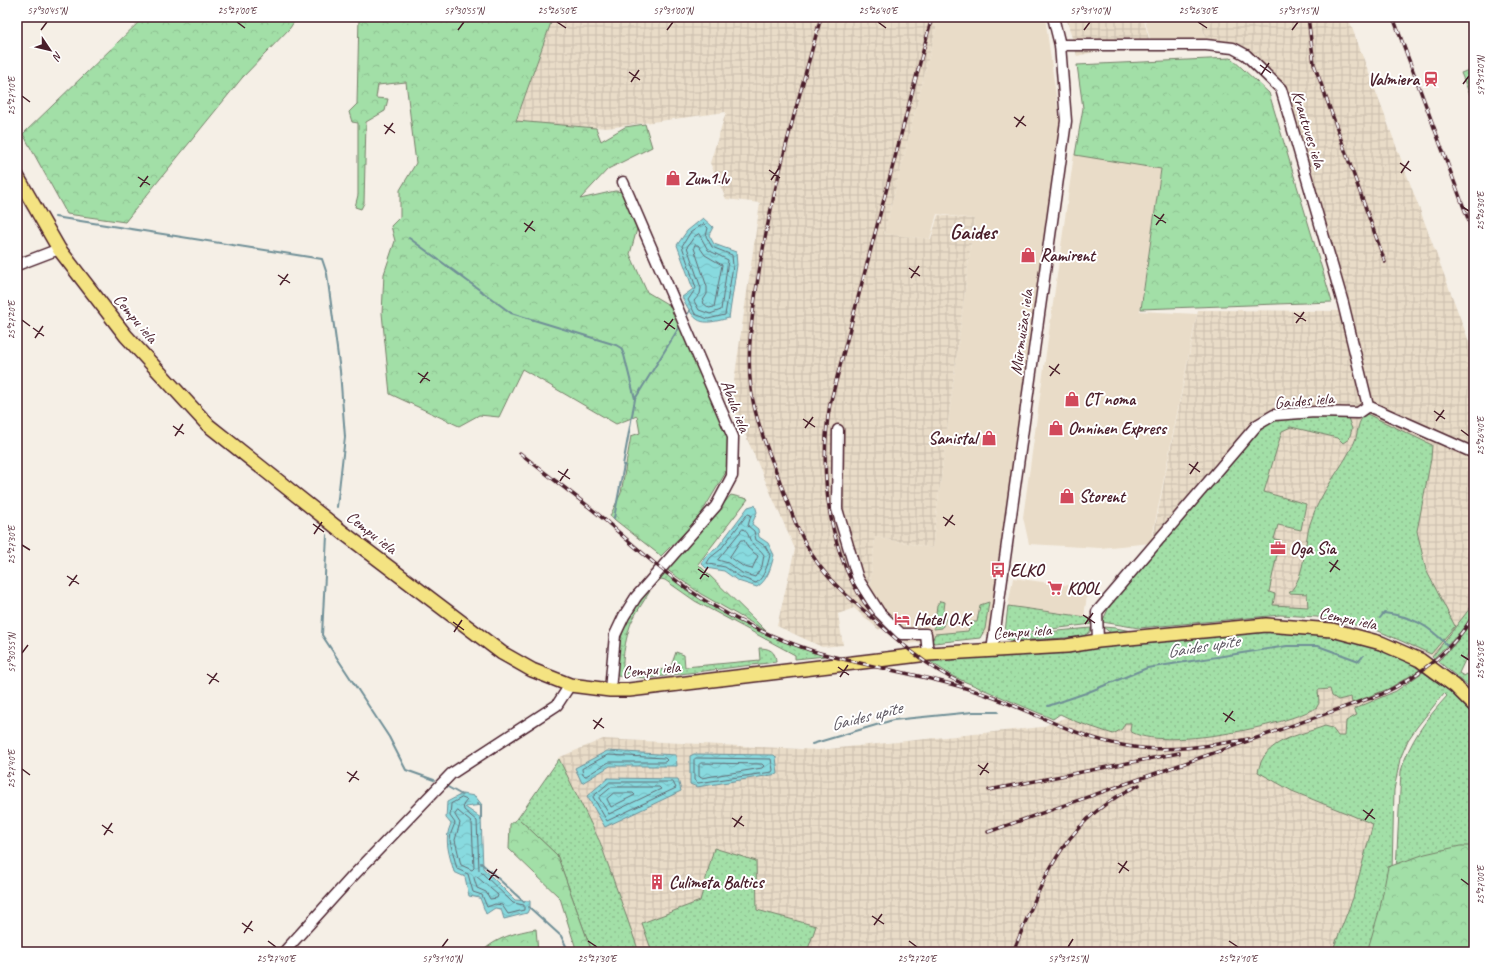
<svg xmlns="http://www.w3.org/2000/svg" width="1491" height="969" font-family="Caveat,sans-serif">
<style>
.built{fill:#e9dcc8}
.industrial{fill:url(#industrial-grid)}
.grass{fill:url(#grass-dots);stroke:#767f69}
.forest{fill:url(#forest-crowns);stroke:#767f69}
.water{fill:url(#water-waves);stroke:#6f8f97}
.lines{fill:none;stroke-linecap:round;stroke-linejoin:round}
.shore{stroke:#636a73;stroke-width:1}
.stream{stroke:#6f8f97;stroke-width:2}
.minor-casing{stroke:#4a1f2b;stroke-width:13}
.major-casing{stroke:#4a1f2b;stroke-width:16}
.minor{stroke:#fff;stroke-width:10}
.major{stroke:#f4e382;stroke-width:13}
.rail-casing{stroke:#4a1f2b;stroke-width:3.5}
.rail{stroke:#fff;stroke-width:2;stroke-dasharray:6;stroke-linecap:butt}
.ticks{fill:none;stroke:#4a1f2b;stroke-width:1.5}
.labels{text-anchor:middle;stroke-width:4;stroke-linejoin:round;paint-order:stroke}
.poi-label{font-size:17px;font-weight:bold;fill:#4a1f2b;stroke:#fff;text-anchor:start}
.street-label{font-size:17px;fill:#4a1f2b;stroke:#fff}
.water-label{font-size:18px;font-style:italic;fill:#5d5761;stroke:#fff}
.district-label{font-size:21px;font-weight:bold;fill:#4a1f2b;stroke:#fff}
.neatline{fill:none;stroke:#4a1f2b;stroke-width:1.5}
.ticks-label{font-size:10px;text-anchor:middle;fill:#4a1f2b}
</style>
<defs>
<pattern id="industrial-grid" width="8" height="8" patternUnits="userSpaceOnUse"><rect width="8" height="8" fill="#e9dcc8"/><path d="M0 4h8M4 0v8" fill="none" stroke="#c9bcac"/></pattern>
<pattern id="grass-dots" width="8" height="8" patternUnits="userSpaceOnUse"><rect width="8" height="8" fill="#a2dfa7"/><path d="M2 2h.1M6 6h.1" fill="none" stroke="#8dbf90" stroke-width="1.8" stroke-linecap="round"/></pattern>
<pattern id="forest-crowns" width="20" height="18" patternUnits="userSpaceOnUse"><rect width="20" height="18" fill="#a2dfa7"/><path d="M2 6a3 3 0 1 1 6 0M12 15a3 3 0 1 1 6 0" fill="none" stroke="#8dbf90"/></pattern>
<pattern id="water-waves" width="16" height="10" patternUnits="userSpaceOnUse"><rect width="16" height="10" fill="#88dadf"/><path d="M0 5q4-4 8 0t8 0" fill="none" stroke="#77bbc0"/></pattern>
</defs>
<rect width="100%" height="100%" fill="#f5efe6"/>
<filter id="ink" filterUnits="userSpaceOnUse"><feTurbulence type="fractalNoise" baseFrequency=".025" numOctaves="2"/><feDisplacementMap in="SourceGraphic" scale="8" xChannelSelector="R" yChannelSelector="G"/><feConvolveMatrix kernelMatrix="1 2 1 2 8 2 1 2 1" color-interpolation-filters="sRGB"/></filter>
<g filter="url(#ink)">
<path class="built" d="M939,17H1045L1060,124L989,634L907,644L868,604L875,537L932,548L974,219L937,214L930,239L884,234Z
M1144,17H1200L1206,43L1150,39Z
M1074,154L1161,168L1140,311L1197,314L1151,543L1100,548L1029,544L1023,517Z
M1013,578L1088,588L1084,617L1008,606Z"/>
<path class="industrial" d="M553,17H939L884,234L931,239L938,215L974,219L932,548L875,537L868,604L886,624L879,630L854,608L838,614L843,645L822,647L777,626L795,549L731,402L760,203L726,199L710,163L726,112L607,128L516,122Z
M1066,17H1143L1149,39L1077,56Z
M1200,17H1348L1474,355V603L1432,657L1372,626L1328,616L1280,613L1152,542L1198,310L1341,311L1274,87L1244,48L1206,42Z
M1162,678L1382,686L1402,725L1362,952H637L601,843L558,758L603,739L819,750L1042,727Z"/>
<path class="grass" d="M1474,68V95H1470L1461,73Z
M1367,414L1432,445L1431,459L1417,531L1426,570L1455,626L1431,654L1374,629L1317,617L1280,615L1139,628L1102,622L1113,599L1258,429L1275,419L1344,416L1348,418L1352,429L1349,439L1343,443L1338,438L1291,427L1282,431L1264,492L1306,504L1301,530L1278,525L1274,539L1280,540L1269,592L1275,594L1273,605L1308,607L1307,594L1289,593C1307,575 1303,543 1311,521C1320,492 1341,470 1354,443C1359,433 1356,420 1367,414Z
M663,571C712,612 766,638 826,656L795,659V655L695,601L665,580L661,579L655,585L653,584Z
M648,590L650,591C644,601 637,611 632,621C628,629 619,666 625,672L670,669L676,652L684,655L685,667L760,660L759,648C769,648 776,651 776,662L648,678L616,676C617,666 617,657 619,648C622,625 635,608 648,590Z
M940,601L945,602L943,617L946,618L942,628L934,629L937,605Z
M989,602L985,629L980,638L934,643L932,641L935,634L968,631L971,622H977L980,605Z
M1474,603C1474,624 1448,644 1434,658L1432,657Z
M1008,606L1086,617L1090,619L1092,624L1027,632H1005Z
M1474,619V641L1459,673L1464,676L1467,674L1474,682V691L1438,661L1453,646Z
M1103,627L1116,628L1136,632L1112,634Z
M1091,628L1090,632L1082,637L1011,641L1002,636Z
M1290,630C1335,636 1382,642 1420,670L1388,689L1352,703L1351,697L1338,700L1332,696L1330,689L1318,690L1319,703L1317,707C1287,726 1160,752 1130,731L1131,723H1125L1122,729L1113,734L1077,722L1060,714L1053,719L954,677L929,661Z
M1423,672L1451,692L1474,714V952H1374L1395,891L1401,771C1409,742 1427,718 1447,696L1444,693L1417,727L1408,740L1400,759L1394,790L1392,871L1370,952H1332L1353,898L1373,824L1292,791L1258,772C1264,739 1298,736 1325,726L1332,728L1338,736H1345L1346,721L1357,715L1354,709L1396,691Z
M559,759L600,842L639,952H592L557,855L518,818Z
M714,848L756,861L757,910L816,926L807,952H652L642,923L700,901Z"/>
<path class="forest" d="M144,17H297L290,28L242,78L125,222L67,214L23,134Z
M359,17H553L516,121L596,128L601,141L625,127L645,124L652,147L608,169L580,199L615,191L634,193L645,221L637,229L630,254L647,292L674,308L730,436L732,462L698,519L661,556L610,516L621,493L631,436L640,433L637,416L616,424L522,369L499,417L479,415L459,426L390,394L382,313L384,274L395,241L391,226L400,217V190L416,163L406,82L378,85L376,98L388,99L385,111L366,122L364,203L361,209L355,207L358,195V123L352,122L349,112L357,104Z
M1231,58L1269,93L1332,302L1141,309L1161,169L1075,155L1083,108L1077,65Z
M731,495L748,499L698,564L766,631L701,594L666,569Z
M518,818L557,855L592,952H577L560,898L509,849L510,824Z
M1460,846H1474V949L1467,951L1461,947L1442,952H1367L1380,908L1388,867L1425,854Z
M536,929L538,952H482C495,938 517,932 536,929Z"/>
<path class="water" d="M703,218L713,227L709,235L714,244L736,252L737,265L729,318C699,326 696,324 682,297L693,289L677,245L687,231Z
M755,505L757,512L752,524L758,529L759,537L768,543L774,555C771,567 768,580 757,587L738,581L724,571L706,568L701,563L707,555L717,548L748,507Z
M607,751L676,755L677,766H610L582,783L575,768Z
M694,754L774,755L776,757L778,774L697,787L690,784V756Z
M608,778L678,779L681,791L605,827L587,796Z
M462,794L475,796L482,805L465,807L481,818L483,868L515,900L530,901V907L527,913L504,919L501,909L495,908L486,914L480,898L469,896L465,877L454,872C450,856 443,840 451,824L446,818L447,802Z"/>
<g class="lines">
<path class="shore" d="M704,224L708,228L706,236L712,247L732,255L733,266L725,315L708,319L695,314L688,300L696,288L682,246L690,233Z
M699,234L708,250L728,260L721,310L710,314L699,310L694,301L700,294L701,288L687,247L694,237Z
M695,245H698L705,255L722,265L714,307L709,308L702,302L707,294V287L694,248Z
M748,514L751,515L748,526L754,531L756,540L765,546L770,555C768,564 764,578 756,583L740,577L725,567L709,564L707,563L710,558L720,550Z
M743,529C749,533 748,536 751,542C755,548 761,549 764,555L762,566L755,577L742,573L728,563L718,560Z
M741,540H744L748,548L758,556L752,569L744,567L730,557Z
M608,755L665,758L667,760L665,762H609L586,776L583,775L582,769Z
M696,758L771,759L773,770L772,772L698,783L694,780V760Z
M701,763L762,764L764,766L762,768L701,778L699,776V765Z
M610,782H673L676,788L607,821L593,797Z
M612,787H659L661,789L609,814L599,798Z
M614,793H633L635,795L611,807L607,799Z
M462,798L467,800L463,805L464,810L477,821L479,870L513,903L524,905V910L508,914L502,905L495,904L487,907L482,895L473,892L468,874L457,869L450,841L451,833L455,823L450,816L451,804Z
M458,811L472,823L474,868L472,870L461,865L455,840L460,823L455,815Z
M476,876L498,895L497,898L490,899L486,892L477,888L474,878Z"/>
<path class="stream" d="M17,202L20,203
M55,217L322,259L327,274L340,371L345,437L337,507
M409,238L511,313L616,345L621,348L624,355L635,399L680,326
M685,318L690,310
M623,465L635,399
M614,518L624,465H625
M327,535L322,635L389,737L406,770L434,780
M1380,618L1384,613C1411,616 1428,625 1447,645
M1472,661L1474,663
M1048,706L1086,693L1147,668L1287,646H1318L1359,661L1363,656
M812,744L893,720L973,712H998
M446,786L462,795
M478,804L481,806V820
M481,863L524,902
M529,907L561,936L568,950L567,952"/>
<g class="minor-casing">
<path id="minor" d="M1060,45H1206L1233,48L1246,55L1281,89L1343,303L1368,406
M17,265L59,249
M1368,406L1474,453
M838,430L837,509L858,579L879,612L901,634H926L928,654
M1098,641L1097,612L1257,425L1274,415L1315,412L1358,413L1368,406
M992,651L1066,121L1060,45L1053,17
M610,690L615,635L624,616L636,597L716,506L732,476L733,437L623,182
M284,952L351,878L451,774L557,705L570,685"/>
</g>
<g class="major-casing">
<path id="major" d="M17,176L59,249L126,336L208,425L345,534L502,653L532,670L570,685L610,690H629L928,654L1067,646L1098,641L1266,625L1332,630L1381,643L1420,660L1455,686L1474,705"/>
</g>
<use href="#minor" class="minor"/>
<use href="#major" class="major"/>
<g class="rail-casing">
<path id="rail" d="M821,17C798,101 773,185 759,272C753,310 746,349 751,389C755,420 768,450 779,479C791,513 803,547 826,574C838,589 853,601 867,613C896,639 925,666 961,683
M1308,17L1314,64L1385,262
M1393,17L1474,235
M520,453C548,476 578,497 606,521C641,552 677,585 717,608C747,626 780,640 813,651C866,667 922,674 975,691C1026,707 1074,738 1127,746C1167,753 1208,746 1248,739
M873,614C828,559 818,472 830,404L932,17
M989,790L1179,753
M988,832L1382,694C1419,676 1452,651 1474,615
M1013,952C1043,880 1062,820 1139,785"/>
</g>
<use href="#rail" class="rail"/>
</g>
</g>
<path class="ticks" d="M237,22L245,28M557,22L566,28M878,22L886,28M1198,22L1207,28M41,30L47,22M458,30L464,22M667,30L673,22M1084,30L1090,22M1292,30L1298,22M1260,65L1271,73M629,72L640,80M1261,75L1269,63M631,82L639,70M1463,84L1469,76M22,96L30,102M1014,117L1026,126M384,125L395,133M1016,127L1024,116M385,134L393,123M1400,163L1411,171M769,170L780,178M1401,173L1409,161M138,177L150,185M771,180L779,168M140,187L148,176M1461,206L1469,211M1154,215L1166,223M524,223L535,231M1156,225L1164,214M525,232L533,221M909,268L920,276M278,275L290,283M911,278L919,266M280,285L288,274M1294,313L1306,321M22,320L30,326M664,321L675,329M1296,323L1304,312M33,328L44,336M665,330L673,319M35,338L43,326M1049,366L1060,374M418,373L430,381M1050,376L1059,364M420,383L428,372M1434,411L1445,419M803,419L815,427M1436,421L1444,410M173,426L184,434M805,428L813,417M1461,430L1469,436M175,436L183,424M1189,464L1200,472M558,471L570,479M1190,474L1198,462M560,481L568,469M943,517L955,525M313,524L324,532M945,526L953,515M314,534L322,522M22,545L30,550M1329,562L1340,570M698,569L709,577M1330,572L1338,560M67,576L79,584M700,579L708,567M69,586L77,575M1083,615L1095,623M453,622L464,630M1085,624L1093,613M454,632L462,620M22,653L28,645M1461,655L1469,660M838,667L849,675M207,674L219,682M840,677L848,665M209,684L217,673M1223,713L1235,721M593,720L604,728M1225,722L1233,711M594,729L602,718M978,765L989,773M22,769L30,775M347,772L359,780M980,775L988,763M349,782L357,771M1363,810L1375,819M732,818L744,826M1365,820L1373,809M102,825L113,833M734,827L742,816M104,835L112,823M1118,863L1129,871M487,870L499,878M1119,873L1127,861M1461,879L1469,885M489,880L497,869M872,916L884,924M242,923L253,931M874,925L882,914M244,933L252,921M268,941L276,947M588,941L597,947M909,941L917,947M1229,941L1238,947M442,947L448,939M1068,947L1073,939"/>
<defs>
<g id="station-bare" transform="scale(1.2)"><path d="M-3-6H3Q5-6 5-4V2Q5 4 3 4L4.5 6H3L1.5 4h-3L-3 6H-4.5L-3 4Q-5 4-5 2V-4Q-5-6-3-6ZM-3.5-4v3h7v-3ZM-3.5 1v1.5H-2V1ZM2 1v1.5H3.5V1Z" fill="#d1495b" stroke="#fff" stroke-width="2.5" paint-order="stroke"/></g>
<g id="shop-bare" transform="scale(1.2)"><path d="M-5-2.5h2.3a2.7 3.5 0 0 1 5.4 0H5L5.5 6h-11ZM-1.5-2.5h3a1.5 2.3 0 0 0-3 0Z" fill="#d1495b" stroke="#fff" stroke-width="2.5" paint-order="stroke"/></g>
<g id="office-bare" transform="scale(1.2)"><path d="M-6-3h4V-5.5h4V-3h4V5H-6ZM-1-4.5V-3h2v-1.5ZM-6 0V1H6V0Z" fill="#d1495b" stroke="#fff" stroke-width="2.5" paint-order="stroke"/></g>
<g id="bus-bare" transform="scale(1.2)"><path d="M-5-6H5V4H4V6H2V4H-2V6H-4V4H-5ZM-3.5-4V0h7V-4ZM-3.5 1.2v1.5H-2V1.2ZM2 1.2v1.5H3.5V1.2Z" fill="#d1495b" stroke="#fff" stroke-width="2.5" paint-order="stroke"/></g>
<g id="supermarket-bare" transform="scale(1.2)"><path d="M-6-5.5h2.5l.6 2H6L4.5 2H-2.5L-4.4-4H-6ZM-1.5 3.2a1.3 1.3 0 1 0 .1 0ZM3 3.2a1.3 1.3 0 1 0 .1 0Z" fill="#d1495b" stroke="#fff" stroke-width="2.5" paint-order="stroke"/></g>
<g id="hotel-bare" transform="scale(1.2)"><path d="M-6-4.5h1.5V1H6V5H4.5V3h-9V5H-6ZM-4 0a1.8 1.8 0 1 1 3.6 0ZM.5 0V-2.5h3Q6-2.5 6 0Z" fill="#d1495b" stroke="#fff" stroke-width="2.5" paint-order="stroke"/></g>
<g id="building-bare" transform="scale(1.2)"><path d="M-4-6H4V6H1V3H-1V6H-4ZM-2.5-4.3h1.7v1.8h-1.7ZM.8-4.3h1.7v1.8H.8ZM-2.5-1h1.7V.8h-1.7ZM.8-1h1.7V.8H.8Z" fill="#d1495b" stroke="#fff" stroke-width="2.5" paint-order="stroke"/></g>
</defs>
<g fill-rule="evenodd">
<use href="#station-bare" x="1431" y="79"/>
<use href="#shop-bare" x="673" y="178"/>
<use href="#shop-bare" x="1028" y="255"/>
<use href="#shop-bare" x="1072" y="399"/>
<use href="#shop-bare" x="1056" y="428"/>
<use href="#shop-bare" x="989" y="438"/>
<use href="#shop-bare" x="1067" y="496"/>
<use href="#office-bare" x="1278" y="548"/>
<use href="#bus-bare" x="998" y="570"/>
<use href="#supermarket-bare" x="1055" y="588"/>
<use href="#hotel-bare" x="902" y="619"/>
<use href="#building-bare" x="657" y="882"/>
</g>
<g class="labels">
<g class="poi-label">
<text x="1419" y="85" text-anchor="end">Valmiera</text>
<text x="685" y="184">Zum1.lv</text>
<text x="1040" y="261">Ramirent</text>
<text x="1084" y="405">CT noma</text>
<text x="1068" y="434">Onninen Express</text>
<text x="977" y="444" text-anchor="end">Sanistal</text>
<text x="1079" y="502">Storent</text>
<text x="1290" y="554">Oga Sia</text>
<text x="1010" y="576">ELKO</text>
<text x="1067" y="594">KOOL</text>
<text x="914" y="625">Hotel O.K.</text>
<text x="669" y="888">Culimeta Baltics</text>
</g>
<g class="street-label">
<text transform="translate(1309 129) rotate(73)" y="6">Krautuves iela</text>
<text transform="translate(136 318) rotate(50)" y="6">Cempu iela</text>
<text transform="translate(1021 332) rotate(-82)" y="6">Mūrmuižas iela</text>
<text transform="translate(1304 400) rotate(-5)" y="6">Gaides iela</text>
<text transform="translate(736 406) rotate(69)" y="6">Abula iela</text>
<text transform="translate(372 532) rotate(38)" y="6">Cempu iela</text>
<text transform="translate(1348 618) rotate(12)" y="6">Cempu iela</text>
<text transform="translate(1022 631) rotate(-4)" y="6">Cempu iela</text>
<text transform="translate(651 669) rotate(-6)" y="6">Cempu iela</text>
</g>
<g class="water-label">
<text transform="translate(1203 646) rotate(-9)" y="6">Gaides upīte</text>
<text transform="translate(866 716) rotate(-14)" y="6">Gaides upīte</text>
</g>
<g class="district-label">
<text x="973" y="239">Gaides</text>
</g>
</g>
<rect width="1491" height="969" fill="none" stroke="#fff" stroke-width="44"/>
<g transform="translate(50 50) rotate(125)" stroke="#ffffff" stroke-width="3" paint-order="stroke">
<path d="M0-3L7 15L0 10L-7 15Z" fill="#4a1f2b"/>
<text y="-6" font-size="11" font-weight="bold" text-anchor="middle" fill="#4a1f2b">N</text>
</g>
<rect x="22" y="22" width="1447" height="925" class="neatline"/>
<g class="ticks-label">
<text x="47" y="14">57°30'45"N</text>
<text x="237" y="14">25°27'00"E</text>
<text x="464" y="14">57°30'55"N</text>
<text x="557" y="14">25°26'50"E</text>
<text x="673" y="14">57°31'00"N</text>
<text x="878" y="14">25°26'40"E</text>
<text x="1090" y="14">57°31'10"N</text>
<text x="1198" y="14">25°26'30"E</text>
<text x="1298" y="14">57°31'15"N</text>
<text transform="translate(1480 76) rotate(-90)" y="4">57°31'20"N</text>
<text transform="translate(11 96) rotate(-90)" y="4">25°27'10"E</text>
<text transform="translate(1480 211) rotate(-90)" y="4">25°26'30"E</text>
<text transform="translate(11 320) rotate(-90)" y="4">25°27'20"E</text>
<text transform="translate(1480 436) rotate(-90)" y="4">25°26'40"E</text>
<text transform="translate(11 545) rotate(-90)" y="4">25°27'30"E</text>
<text transform="translate(11 653) rotate(-90)" y="4">57°30'55"N</text>
<text transform="translate(1480 660) rotate(-90)" y="4">25°26'50"E</text>
<text transform="translate(11 769) rotate(-90)" y="4">25°27'40"E</text>
<text transform="translate(1480 885) rotate(-90)" y="4">25°27'00"E</text>
<text x="276" y="962">25°27'40"E</text>
<text x="442" y="962">57°31'10"N</text>
<text x="597" y="962">25°27'30"E</text>
<text x="917" y="962">25°27'20"E</text>
<text x="1068" y="962">57°31'25"N</text>
<text x="1238" y="962">25°27'10"E</text>
</g>
</svg>
